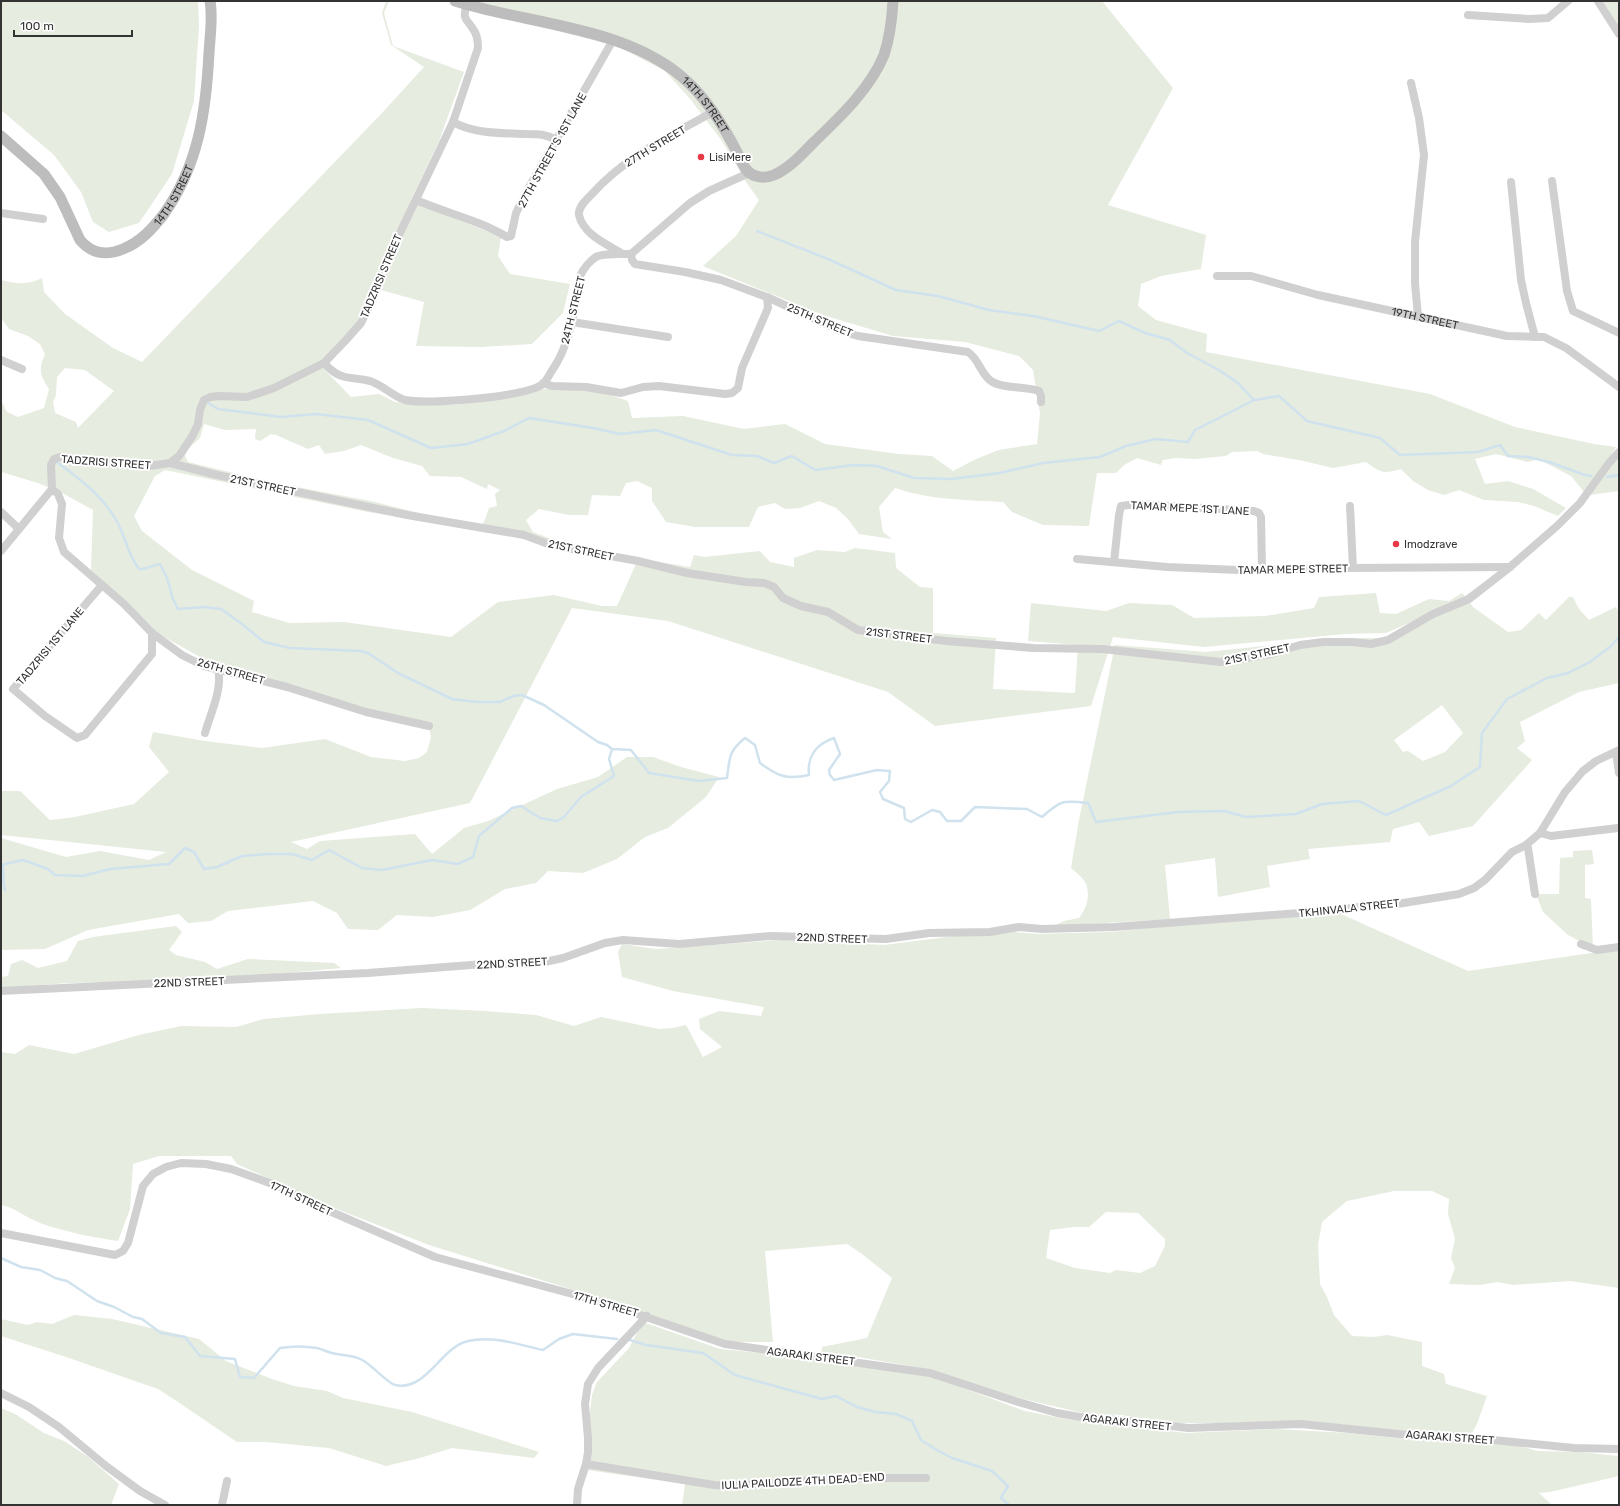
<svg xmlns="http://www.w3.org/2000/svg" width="1620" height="1506" font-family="Rubik,sans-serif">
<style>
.green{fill:#e6ecdf;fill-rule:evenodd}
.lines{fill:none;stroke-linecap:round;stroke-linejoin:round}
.stream{stroke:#cfe2ee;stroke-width:2.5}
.street{stroke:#d0d0d0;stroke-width:8}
.secondary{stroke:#bdbdbd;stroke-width:11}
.poi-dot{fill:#e63946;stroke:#fff;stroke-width:1.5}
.labels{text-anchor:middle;stroke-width:4;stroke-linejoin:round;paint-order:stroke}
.street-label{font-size:11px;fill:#333;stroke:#fff}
.poi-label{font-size:11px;fill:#333;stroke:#fff;text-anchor:start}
</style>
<rect width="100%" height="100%" fill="#fff"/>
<path class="green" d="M1,1H198L199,26L194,101L172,174L139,223L109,232L93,222L81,192L54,155L1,110Z
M386,1H389L384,13L393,46L464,72L439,141L411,200L501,237L498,256L510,274L570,284L563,313L532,344L480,347L416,346L424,302L381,290L363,326L322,367L351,397L379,394L395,402L452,405L497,400L536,390L559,387L590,388L628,401L632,418L683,416L744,429L785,424L825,444L899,454L932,456L953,471L976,459L999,450L1037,444L1040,413L1033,370L1019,356L965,342L893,336L823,315L703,266L736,236L759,200L746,182L722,141L691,100L665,71L617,46L501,17L445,1L473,8L480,1H1102L1173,88L1108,205L1206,235L1201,269L1161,276L1141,284L1138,306L1156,320L1207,334L1206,352L1430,394L1515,427L1594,444L1616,447C1600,471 1585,498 1564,518C1533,547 1499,573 1466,597L1473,607L1508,632L1521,630L1539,613L1546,620L1569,597H1573L1579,609L1589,620L1616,607L1619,612V683L1579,692L1520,722L1525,741L1517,748L1532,760L1473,826L1429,836L1419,822L1393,829L1390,842L1308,849L1310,859L1267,866L1270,887L1218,897L1215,858L1165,865L1170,919L1053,926L1064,921L1079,918C1087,908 1091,894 1085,882C1082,877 1076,872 1071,868L1079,820L1115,645L1206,652L1344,638H1377L1387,639L1416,620L1386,633L1345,634L1204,647L1113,637L1091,706L935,726L888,692L668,621L572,608L470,803L291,842L307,849L320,841L415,834L432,854L464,828L488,821L557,789L598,777L627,757H653L681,767L719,777L706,797L668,828L645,837L617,859L583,873L548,871L536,883L505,889L470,910L433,917L397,915L378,930L348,929L337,913L313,901L228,911L211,921L188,923L179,914L88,930L45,949L1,950V838L66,857L100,851L149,860L166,852L1,835V791H20L50,820L75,817L134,804L169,772L149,747L153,732L205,741L262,748L325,739L371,757L405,761L419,758L427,752L431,737L428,723L307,694L207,661L159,634L91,570L93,510L64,494L38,483L1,472V400L7,412L18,417L44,408L49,389C40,375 38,370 45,354L40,344L28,336L9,329L1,318V280C16,284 29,285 42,278L44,292L65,314L113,348L142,362L382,113L424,67L391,45L382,13ZM65,368L85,370L114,391L78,428L76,422L55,413L53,402L56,395L57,377ZM204,424L225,430L256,429L255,439L260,441L271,434L276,435L308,449L319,445L325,454L344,451L361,445L393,458L422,466L430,476L461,477L487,489L488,484L500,490L495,494L497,506L489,508L484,522L480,526L439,518L371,501L275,483L188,462L185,456L188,449L200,438ZM1257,451L1263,454L1299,460L1333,468L1366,462C1381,473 1383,474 1401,469L1413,481L1428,490L1444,495L1459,490L1484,500L1518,502L1534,506L1558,516L1566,508L1533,489L1508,481L1485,484L1475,459L1496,454L1528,462L1538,459L1571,476L1584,492L1571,509L1498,572L1465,596L1462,593L1449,601L1429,599L1396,614L1380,613L1376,593L1319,597L1314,608L1265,616L1194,618L1172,605L1129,603L1106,611L1031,603L1028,641L1078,645L1075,693L993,689L996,638L933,633V588L920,587L896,568L895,553L855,548L845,552L817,550L794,558V567L770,562L760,551L704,557L694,555L690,567L579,549L533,532L526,520L539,509L569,515H588L592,495L620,496L626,483L637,481L652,488V501L666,522L695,527H749L758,507L775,503L785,509L800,508L819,501L836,508L848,519L859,534L892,539L883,532L879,507L895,488C930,500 966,500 1003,502L1012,512L1043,525L1089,526L1097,473H1116L1124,465L1137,458L1161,465L1163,460L1176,458L1195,459L1226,456L1232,452ZM165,470L368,512L522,537L636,564L617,606H602L554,595L498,602L451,637L344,622L289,623L252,612L254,601L192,570L142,531L134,516L155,476ZM1442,705L1463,733L1445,752L1423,761L1408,751L1403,752L1394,740Z
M1603,1H1619V27Z
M1619,457V491L1589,495L1613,461Z
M1592,850L1594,864L1585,865V898L1591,899L1593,948L1568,935L1543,912L1536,894H1559L1560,858L1573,857V851Z
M1341,914L1468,971L1619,949V1288L1570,1281L1513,1285L1497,1282L1480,1285L1449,1284L1455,1268L1451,1258L1455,1239L1448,1214L1449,1199L1432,1191H1394L1347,1201L1322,1222L1318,1245L1320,1284L1327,1297L1334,1315L1352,1336L1374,1337L1387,1335L1422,1342V1366L1444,1374L1446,1384L1487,1396L1477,1424L1471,1435L1429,1433L1304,1421L1227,1423H1165L1122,1415L1087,1414L998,1393L933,1370L852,1356L821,1355L822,1347L867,1338L892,1278L862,1254L847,1244L765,1251L773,1342H730L625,1306L429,1245L324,1204L237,1164L231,1156H159L133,1164L130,1209L118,1241C92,1237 65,1232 40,1223C26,1218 15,1207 1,1205V1052L15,1054L29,1045L74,1054L139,1035L181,1026L236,1027L264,1019L320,1014L422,1008L485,1011L536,1015L574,1026L601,1017L659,1029L673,1028L686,1025L703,1057L722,1047L700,1029L699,1019L719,1011L761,1016L764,1007L673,991L622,977L618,952L622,944L656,949L782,940L884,945L955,936L1014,932L1038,934L1111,932L1189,924ZM1106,1212L1138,1213L1165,1239V1246L1155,1266L1140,1273L1116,1270L1110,1273L1075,1268L1046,1258L1050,1230L1074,1227H1089Z
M176,926L182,932L169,950L176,955L205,962L217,969L248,959L334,963L341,968L255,976L138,982L68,983L1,988V977L8,976L11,964L22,960L38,968L67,961L78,941L93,937Z
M74,1315L112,1319L199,1339L226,1361L272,1379L294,1386L327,1391L343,1398L412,1412L539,1452L534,1458L452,1448L420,1458L386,1466L329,1448L266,1442H237L175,1400L158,1389L66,1357L1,1336V1319L28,1325L37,1322L52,1324Z
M643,1322L720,1349L771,1354L931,1376L1025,1411L1065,1419L1186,1433L1276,1429L1348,1433L1425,1441L1498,1443L1517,1445L1537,1451L1579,1452L1618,1456L1619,1476L1550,1492L1539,1493L1552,1505H682L685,1484L587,1470L590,1452V1411L592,1395L597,1382L629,1348Z
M1,1408L15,1414L44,1433L64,1441L87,1456L119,1484L111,1505H1Z"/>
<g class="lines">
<path class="stream" d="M757,231L828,259L896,290L938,296L989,310L1033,316L1099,331L1119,321L1145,333L1170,340L1187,353L1219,370L1238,383L1254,400
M208,403L218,409L281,417L316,414L368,420L431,448L468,444L504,431L529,418L593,428L620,434L656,430L732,455L757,456L774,463L792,456L815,470L854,465L877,466L914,478L951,479L1000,473L1043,463L1100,457L1126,446L1156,439L1188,442L1195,430L1227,414L1254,400L1279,396L1307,421L1380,438L1400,455L1478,452L1500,445L1508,456L1528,457L1549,462L1585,475L1591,476
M58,463C83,481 109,501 121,530C127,544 129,556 139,569C147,570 152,565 160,564L167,578L173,599L178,609L204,607L221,609L242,624L264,642L290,648L361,651L368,653L398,673L452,699L477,702H500L513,696L522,695L544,705L598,742L607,745L612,749
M1607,477L1619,475
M1,865L23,860L48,869L55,875L83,876L110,869L169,864L185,848L194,852L204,869L217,867L242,856L268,854H292L312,860L329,850L362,868L382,870L432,860L458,864L473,857L479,836L512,808L521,806L540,818L557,821L564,817L581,797L614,776L609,759L612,749L631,750L649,773L699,781L727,778C730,757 728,752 745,738L755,745L760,763C778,776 786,780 809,775C807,757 816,744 834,738L840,754L829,770L830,775L834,780L877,770L890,771L889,781L880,792L883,799L904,808L905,819L911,822L932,810L940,812L947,821H961L975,807L1027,809L1042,817C1061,800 1063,800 1088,803L1096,822L1178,812L1224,811L1246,817L1296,814L1322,804L1359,801L1386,815L1451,786L1480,767L1482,733L1507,699L1547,678L1568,673L1590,662L1611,646L1619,637
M2,865C5,873 2,881 5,890
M1,1258L21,1267L40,1270L55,1278L67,1281L97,1301L114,1307L133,1317L142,1319L161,1333L185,1337L200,1356L235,1359L240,1377L254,1378L280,1348C292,1346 305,1346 317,1348C322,1349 327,1352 332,1353C342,1356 354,1354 364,1361C371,1365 389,1384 395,1385C426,1392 441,1347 468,1341C493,1335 519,1345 543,1350L559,1339L573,1334L617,1339
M630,1340L646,1345L703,1353L735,1375L822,1399L836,1396L857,1407L876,1412L896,1414L912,1421L921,1440L935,1449L952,1458L992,1471L1008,1486L1001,1498L1009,1505"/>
<g class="street">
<path d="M1598,1L1619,34"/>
<path d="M1468,15L1529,19L1548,18L1568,1"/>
<path d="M1411,83L1419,118L1424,155L1415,242V283L1418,317"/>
<path d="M453,122C474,134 503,133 527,134C539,134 546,134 556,140"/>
<path d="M1552,181L1567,291L1573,311L1619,333"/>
<path d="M1511,182L1521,280L1526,303L1535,337"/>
<path d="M416,200C446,213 479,220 507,237L511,236L516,213L528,189L613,40"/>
<path d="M1,213L43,219"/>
<path d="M621,253C606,244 583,234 579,215C578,207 586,200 591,195C625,157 669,136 713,112"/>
<path d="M631,254L632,260L635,264L685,272L721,280L767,297L841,331L858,336L968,352C979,359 980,373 991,381C1002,389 1025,386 1039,391L1041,396V402"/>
<path id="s1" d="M1217,276H1251L1318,295L1507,336L1544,337L1566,348L1619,387"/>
<path d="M572,322L668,337"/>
<path d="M1,360L22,369"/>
<path d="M324,363C341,382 350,376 370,381C383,385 392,396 405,400C427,405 525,397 543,384C547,380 550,373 553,369C567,348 572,324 576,300C578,292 578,284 580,276C583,269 591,259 598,256C608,253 621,254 631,254L690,203L709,191L749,173"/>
<path d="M543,383L552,386L586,387L621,393L643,387L659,386L725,394L732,393L738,388L742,368L768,308L767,297"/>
<path d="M170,463L217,475L407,515L524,535L551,545L638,561L687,573L746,582L764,583L774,587L783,598L801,606L828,612L858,630L946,641L1033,648L1102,649L1221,662L1271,654L1300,645L1323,642H1352L1371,644L1388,640L1433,614L1469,599L1510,567L1557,526L1580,503L1609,463L1619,452"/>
<path d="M52,489L58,494L62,504L59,538L64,552L124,604L152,633L182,655L204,666L287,687L366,712L429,726"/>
<path d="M1350,506L1353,568"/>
<path d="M1,512L19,529"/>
<path d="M1,551L52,489L51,465L54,459L60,457L124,465L149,466L170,463L179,456L193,435L198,424L200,410L204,400L210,397L219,396L247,397L274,388L324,363L346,340L361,323L372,301L388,258L453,122L478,48C478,41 477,34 473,29C466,18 462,19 467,5"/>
<path d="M1077,559L1167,567L1239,570L1347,568L1510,567"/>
<path d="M1114,562L1119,515L1121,506L1136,504L1254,511L1259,513L1261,517L1262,569"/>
<path d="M102,585L13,689L45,716L77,738L85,735L152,654V633"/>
<path d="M205,733C210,715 223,688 218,670"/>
<path d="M1616,752L1619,773"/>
<path d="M1540,833L1551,836L1618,828"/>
<path d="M1526,845L1528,848L1535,894"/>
<path d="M1581,944L1597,950L1619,947"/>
<path d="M1,991L368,973L484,964L540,963L563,958L605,943L623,940L679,944L770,936L886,939L929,933L990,932L1019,927L1042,929L1114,927L1339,910L1359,907L1391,905L1459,894L1474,888L1485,880L1512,852L1526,845L1540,833L1565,792L1583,771L1596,761L1619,750"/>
<path d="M1,1233L115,1255L123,1251L128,1243L143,1186L153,1174L166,1167L181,1163L206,1164L231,1169L275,1185L311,1203L435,1257L602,1302L725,1344L930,1373L1015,1401L1057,1413L1086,1418L1121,1420L1188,1428L1301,1424L1428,1437L1474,1438L1574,1448L1619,1449"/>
<path d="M1,1393L29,1407L59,1427L106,1466L140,1491L165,1505"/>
<path d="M586,1464L714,1485L733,1486L844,1478H926"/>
<path d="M222,1505L227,1481"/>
<path d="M577,1505L578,1489L586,1464L588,1452V1438L585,1404L588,1384L598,1368L647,1316"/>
</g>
<g class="secondary">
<path id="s2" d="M455,1C527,24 621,26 681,76C706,97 723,125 738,154C742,162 746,174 756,176C762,178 769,177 774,175C790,168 802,154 814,142C840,117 870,89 884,55C890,37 892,19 893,1"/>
<path id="s3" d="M1,136L44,174L60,197L80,240C92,254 106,256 123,249C141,242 153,228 164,214C199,164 206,111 209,53C210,36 213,17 210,1"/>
</g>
</g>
<g class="poi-dot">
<circle cx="701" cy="157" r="4"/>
<circle cx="1396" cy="544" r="4"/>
</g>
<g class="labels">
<g class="street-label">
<text dy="4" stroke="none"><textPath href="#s2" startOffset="278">14TH STREET</textPath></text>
<text transform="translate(655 146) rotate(-31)" y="4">27TH STREET</text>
<text transform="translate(552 150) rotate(-61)" y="4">27TH STREET'S 1ST LANE</text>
<text dy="4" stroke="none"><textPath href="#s3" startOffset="256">14TH STREET</textPath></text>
<text transform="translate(381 276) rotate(-67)" y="4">TADZRISI STREET</text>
<text transform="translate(573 310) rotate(-76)" y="4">24TH STREET</text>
<text dy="4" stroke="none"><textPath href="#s1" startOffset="213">19TH STREET</textPath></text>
<text transform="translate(820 320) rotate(23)" y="4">25TH STREET</text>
<text transform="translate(106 462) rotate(4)" y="4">TADZRISI STREET</text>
<text transform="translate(263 485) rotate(12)" y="4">21ST STREET</text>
<text transform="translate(1190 508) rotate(3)" y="4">TAMAR MEPE 1ST LANE</text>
<text transform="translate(581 550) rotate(12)" y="4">21ST STREET</text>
<text transform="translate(1293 569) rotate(-1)" y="4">TAMAR MEPE STREET</text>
<text transform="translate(899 635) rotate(7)" y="4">21ST STREET</text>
<text transform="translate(50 646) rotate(-50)" y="4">TADZRISI 1ST LANE</text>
<text transform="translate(1257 654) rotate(-12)" y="4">21ST STREET</text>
<text transform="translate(231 671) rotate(16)" y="4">26TH STREET</text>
<text transform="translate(1349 908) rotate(-6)" y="4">TKHINVALA STREET</text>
<text transform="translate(832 938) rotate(2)" y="4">22ND STREET</text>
<text transform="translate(512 963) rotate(-3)" y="4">22ND STREET</text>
<text transform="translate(189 982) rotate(-2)" y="4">22ND STREET</text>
<text transform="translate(301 1198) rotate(25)" y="4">17TH STREET</text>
<text transform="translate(606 1304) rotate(16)" y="4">17TH STREET</text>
<text transform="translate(811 1356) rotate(7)" y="4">AGARAKI STREET</text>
<text transform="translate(1127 1422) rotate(6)" y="4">AGARAKI STREET</text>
<text transform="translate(1450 1437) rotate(4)" y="4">AGARAKI STREET</text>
<text transform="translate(803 1481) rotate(-3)" y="4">IULIA PAILODZE 4TH DEAD-END</text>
</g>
<g class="poi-label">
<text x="709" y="161">LisiMere</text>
<text x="1404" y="548">Imodzrave</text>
</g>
</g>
<rect width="1620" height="1506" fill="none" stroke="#333333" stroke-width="4"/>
<path d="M14 30v6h118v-6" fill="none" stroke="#333333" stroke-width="2"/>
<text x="20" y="30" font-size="12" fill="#333333" stroke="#ffffff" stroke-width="3" paint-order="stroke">100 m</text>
</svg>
